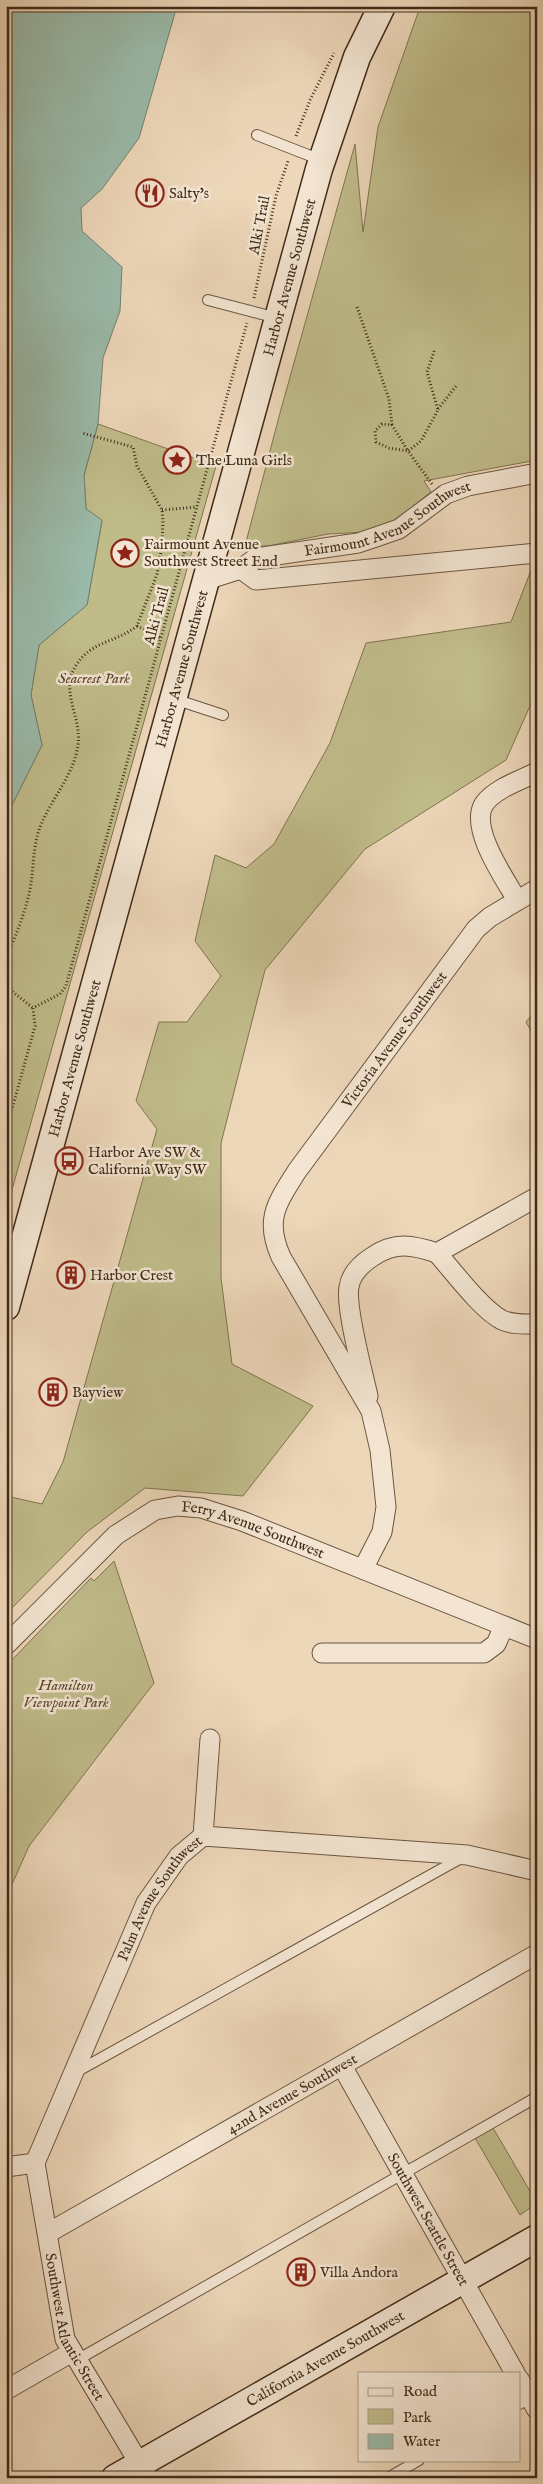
<svg xmlns="http://www.w3.org/2000/svg" width="543" height="2484" font-family="'IM FELL English',serif">
<style>
.green{fill:#c0bc8a;stroke:#807351}
.water{fill:#9abaa9;stroke:#76806f}
.lines{fill:none;stroke-linecap:round;stroke-linejoin:round}
.lane-casing{stroke:#6b5540;stroke-width:12}
.street-casing{stroke:#6b5540;stroke-width:21}
.secondary-casing{stroke:#402a18;stroke-width:29}
.path{stroke:#402a18;stroke-width:3;stroke-dasharray:1 2.5;stroke-linecap:butt}
.lane{stroke:#f3e5d2;stroke-width:10}
.street{stroke:#f3e5d2;stroke-width:19}
.secondary{stroke:#f3e5d2;stroke-width:26}
.labels{text-anchor:middle;stroke-width:5;stroke-linejoin:round;paint-order:stroke}
.poi-label{font-size:15px;fill:#402a18;stroke:#f3e5d2;text-anchor:start}
.street-label{font-size:15px;fill:#402a18;stroke:#f3e5d2}
.park-label{font-size:15px;font-style:italic;fill:#5a472f;stroke:#f3e5d2}
</style>
<rect width="100%" height="100%" fill="#edd7b9"/>
<filter id="stains"><feTurbulence type="fractalNoise" baseFrequency=".004" numOctaves="4"/><feColorMatrix values="0 0 0 0 .2 0 0 0 0 .09 0 0 0 0 .02 0 0 0 .5 -.17"/></filter>
<radialGradient id="worn" r=".72"><stop offset=".6" stop-color="#630" stop-opacity="0"/><stop offset="1" stop-color="#630" stop-opacity=".3"/></radialGradient>
<path class="green" d="M537,6V460L424,481L431,492L396,520L367,532L328,534L268,546H249L246,542L280,413L355,144L363,232L378,127L420,7Z
M98,424L216,466L6,1211V817L42,745L31,695L39,645L87,605L102,521L86,509L84,476Z
M535,560H537V690L506,760L365,849L265,970L221,1143V1278L232,1364L313,1406L243,1496L145,1488L87,1532L6,1614V1496L42,1504L63,1462L157,1129L136,1101L159,1022H187L221,976L195,941L215,855L246,868L274,844L330,743L366,643L511,622Z
M537,1009V1041L526,1022Z
M114,1561L154,1683L29,1846L6,1898V1666L91,1578L94,1581Z
M493,2128L537,2203L520,2215L475,2138Z"/>
<path class="water" d="M6,6H177L139,138L102,189L81,208L82,231L122,267L120,311L103,358L98,424L84,475L86,509L102,520L87,605L39,645L31,695L42,745L6,817Z"/>
<g class="lines">
<g class="lane-casing">
<path id="lane" d="M257,135L321,160
M208,300L277,318
M174,699L223,715
M76,2072L463,1857
M77,2360L537,2097
M519,2404L534,2396
M388,2478L419,2460"/>
</g>
<g class="street-casing">
<g id="street">
<path d="M241,569L256,580L537,553"/>
<path id="s1" d="M206,580L241,569L256,558L358,543L376,537L399,529L446,494L468,486L537,473"/>
<path d="M517,900C505,879 469,828 484,804C494,789 521,780 537,772"/>
<path d="M437,1253C453,1271 482,1310 502,1320C513,1325 525,1324 537,1324"/>
<path d="M368,1396C363,1373 345,1307 349,1287C351,1274 361,1264 372,1257C395,1241 413,1245 437,1253L537,1197"/>
<path id="s2" d="M363,1569L382,1532L386,1507L380,1450L371,1411L281,1257C264,1219 277,1203 297,1171L476,929L490,917L537,889"/>
<path id="s3" d="M6,1645L116,1535L155,1510L178,1506L201,1508L242,1521L537,1639"/>
<path d="M322,1653H484L496,1644L504,1626"/>
<path d="M203,1836L210,1739"/>
<path id="s4" d="M342,2066L515,2373"/>
<path id="s5" d="M35,2163L146,1903L179,1856L203,1836L467,1855L537,1871"/>
<path id="s6" d="M35,2163L65,2339L148,2478"/>
<path d="M6,2167L35,2163"/>
<path id="s7" d="M48,2233L537,1954"/>
<path d="M519,2379L537,2410"/>
<path d="M6,2390L72,2352"/>
</g>
</g>
<g class="secondary-casing">
<g id="secondary">
<path id="s8" d="M6,1307L319,169L357,57L382,6"/>
<path id="s9" d="M115,2478L537,2238"/>
</g>
</g>
<path class="path" d="M296,136L310,100L334,53
M254,298L276,196L288,161
M357,307L389,399L392,425
M438,409L457,385
M432,484L408,451L389,448L376,442L375,431L382,424L392,425L408,451L421,441L438,410L427,372L435,349
M162,510L197,507
M137,626L161,638
M6,958C15,937 24,916 29,894C34,873 32,851 39,830C49,801 74,776 78,745C82,718 60,692 75,667C91,640 116,643 137,626L157,574L162,546L163,521L162,510L137,466L133,447L82,433
M6,979L13,992L33,1008
M6,1131L35,1026L33,1008L60,994L66,986L247,323"/>
<use href="#lane" class="lane"/>
<use href="#street" class="street"/>
<use href="#secondary" class="secondary"/>
</g>
<defs>
<g id="restaurant-ring" transform="scale(1.4375)"><circle r="9.5" fill="#f3e5d2" stroke="#8f2418" stroke-width="1.5"/><path d="M-5-6h1v4h1v-4h1v4h1v-4h1v5L-1.5 .5V6h-2V.5L-5-1ZM5-6V6H3V1.5H1.5Q1.5-4 5-6Z" fill="#8f2418"/></g>
<g id="sight-ring" transform="scale(1.4375)"><circle r="9.5" fill="#f3e5d2" stroke="#8f2418" stroke-width="1.5"/><path d="M0-6L1.8-2.2L6-1.7L2.9 1.2L3.7 5.4L0 3.3L-3.7 5.4L-2.9 1.2L-6-1.7L-1.8-2.2Z" fill="#8f2418"/></g>
<g id="bus-ring" transform="scale(1.4375)"><circle r="9.5" fill="#f3e5d2" stroke="#8f2418" stroke-width="1.5"/><path d="M-5-6H5V4H4V6H2V4H-2V6H-4V4H-5ZM-3.5-4V0h7V-4ZM-3.5 1.2v1.5H-2V1.2ZM2 1.2v1.5H3.5V1.2Z" fill="#8f2418"/></g>
<g id="building-ring" transform="scale(1.4375)"><circle r="9.5" fill="#f3e5d2" stroke="#8f2418" stroke-width="1.5"/><path d="M-4-6H4V6H1V3H-1V6H-4ZM-2.5-4.3h1.7v1.8h-1.7ZM.8-4.3h1.7v1.8H.8ZM-2.5-1h1.7V.8h-1.7ZM.8-1h1.7V.8H.8Z" fill="#8f2418"/></g>
</defs>
<g fill-rule="evenodd">
<use href="#restaurant-ring" x="150" y="193"/>
<use href="#sight-ring" x="177" y="460"/>
<use href="#sight-ring" x="125" y="553"/>
<use href="#bus-ring" x="69" y="1161"/>
<use href="#building-ring" x="71" y="1275"/>
<use href="#building-ring" x="53" y="1392"/>
<use href="#building-ring" x="301" y="2272"/>
</g>
<g class="labels">
<g class="poi-label">
<text x="169" y="198">Salty's</text>
<text x="196" y="465">The Luna Girls</text>
<text x="144" y="549">Fairmount Avenue<tspan x="144" dy="17">Southwest Street End</tspan></text>
<text x="88" y="1157">Harbor Ave SW &amp;<tspan x="88" dy="17">California Way SW</tspan></text>
<text x="90" y="1280">Harbor Crest</text>
<text x="72" y="1397">Bayview</text>
<text x="320" y="2277">Villa Andora</text>
</g>
<g class="street-label">
<text transform="translate(259 225) rotate(-79)" y="5">Alki Trail</text>
<text dy="5" stroke="none"><textPath href="#s8" startOffset="1068">Harbor Avenue Southwest</textPath></text>
<text dy="5" stroke="none"><textPath href="#s1" startOffset="195">Fairmount Avenue Southwest</textPath></text>
<text transform="translate(156 616) rotate(-75)" y="5">Alki Trail</text>
<text dy="5" stroke="none"><textPath href="#s8" startOffset="662">Harbor Avenue Southwest</textPath></text>
<text dy="5" stroke="none"><textPath href="#s2" startOffset="599">Victoria Avenue Southwest</textPath></text>
<text dy="5" stroke="none"><textPath href="#s8" startOffset="258">Harbor Avenue Southwest</textPath></text>
<text dy="5" stroke="none"><textPath href="#s3" startOffset="304">Ferry Avenue Southwest</textPath></text>
<text dy="5" stroke="none"><textPath href="#s5" startOffset="294">Palm Avenue Southwest</textPath></text>
<text dy="5" stroke="none"><textPath href="#s7" startOffset="281">42nd Avenue Southwest</textPath></text>
<text dy="5" stroke="none"><textPath href="#s4" startOffset="176">Southwest Seattle Street</textPath></text>
<text dy="5" stroke="none"><textPath href="#s6" startOffset="170">Southwest Atlantic Street</textPath></text>
<text dy="5" stroke="none"><textPath href="#s9" startOffset="242">California Avenue Southwest</textPath></text>
</g>
<g class="park-label">
<text x="94" y="683">Seacrest Park</text>
<text x="66" y="1690">Hamilton<tspan x="66" dy="17">Viewpoint Park</tspan></text>
</g>
</g>
<rect width="543" height="2484" fill="none" stroke="#edd7b9" stroke-width="25"/>
<rect x="8" y="8" width="528" height="2469" fill="none" stroke="#402a18" stroke-width="2.5"/>
<rect x="12" y="12" width="518" height="2459" fill="none" stroke="#402a18"/>
<rect x="358" y="2372" width="162" height="90" fill="#f3e5d2" stroke="#ab9a88"/>
<rect x="368" y="2388" width="25" height="8" fill="#f3e5d2" stroke="#ab9a88"/>
<text x="403" y="2396" font-size="15" fill="#402a18">Road</text>
<rect x="368" y="2409" width="25" height="15" fill="#c0bc8a" stroke="#ab9a88"/>
<text x="403" y="2422" font-size="15" fill="#402a18">Park</text>
<rect x="368" y="2434" width="25" height="15" fill="#9abaa9" stroke="#ab9a88"/>
<text x="403" y="2446" font-size="15" fill="#402a18">Water</text>
<rect width="100%" height="100%" filter="url(#stains)"/>
<rect width="100%" height="100%" fill="url(#worn)"/>
</svg>
